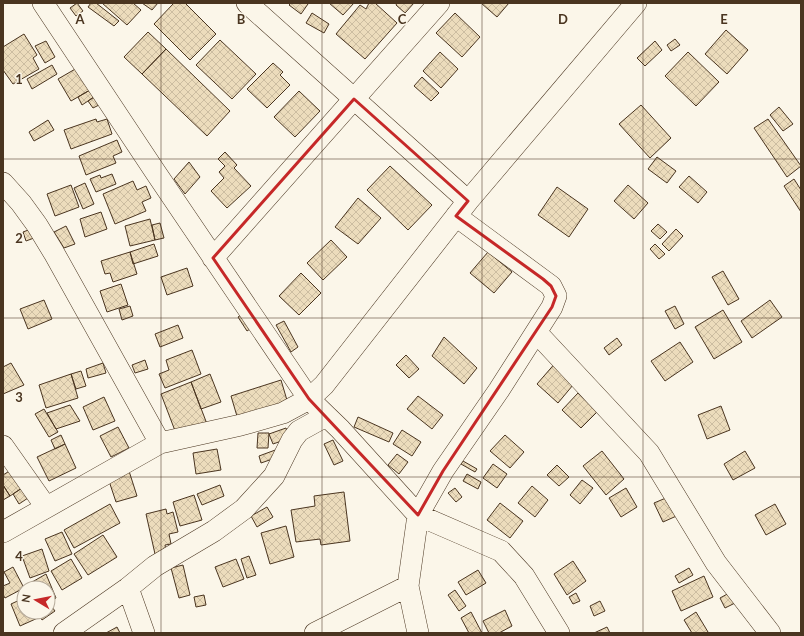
<svg xmlns="http://www.w3.org/2000/svg" width="804" height="636" font-family="Lato,sans-serif">
<style>
.building{fill:url(#building-cross-hatch);stroke:#4a3520}
.lines{fill:none;stroke-linecap:round;stroke-linejoin:round}
.minor-casing{stroke:#4a3520;stroke-width:22}
.minor{stroke:#fbf6e9;stroke-width:21}
.marked{fill:none;stroke:#c62828;stroke-width:3;stroke-linejoin:round}
.grid{fill:none;stroke:#4a3520;stroke-width:1;stroke-opacity:0.55}
.grid-label{font-size:13px;text-anchor:middle;font-weight:bold;fill:#4a3520;stroke:#fbf6e9;stroke-width:3;stroke-linejoin:round;paint-order:stroke}
</style>
<defs>
<pattern id="building-cross-hatch" width="8" height="8" patternUnits="userSpaceOnUse"><rect width="8" height="8" fill="#ecdcbc"/><path d="M0 0l8 8M0 8l8-8" fill="none" stroke="#ccbda1"/></pattern>
</defs>
<rect width="100%" height="100%" fill="#fbf6e9"/>
<path class="building" d="M77,3L83,11L76,16L70,8Z
M91,3H96L119,21L114,26L88,7Z
M102,3H133L141,10L127,25Z
M142,3H158L152,10Z
M174,3H185L216,34L190,60L154,24Z
M291,3H306L308,4L301,14L289,5Z
M329,3H354L343,15Z
M369,3H375L397,23L365,59L336,34L360,5L366,9Z
M397,3H414L405,13L396,5Z
M481,3H509L497,17Z
M312,13L329,24L324,33L306,23Z
M455,13L480,37L462,57L436,33Z
M726,30L748,50L727,74L705,54Z
M148,32L166,49L142,74L124,57Z
M24,34L37,55L33,58L39,69L13,84L3,70V47Z
M675,39L680,45L671,51L667,45Z
M220,40L256,74L232,99L196,65Z
M46,41L55,57L45,63L35,46Z
M655,41L662,50L645,66L637,58Z
M166,49L230,111L207,136L142,74Z
M440,52L458,69L441,88L423,71Z
M688,52L719,82L696,106L665,76Z
M273,63L283,72L280,75L290,85L267,108L247,89Z
M52,65L57,74L32,89L27,79Z
M77,68L90,90L71,101L58,79Z
M422,77L439,93L431,101L414,86Z
M90,90L94,97L82,105L78,97Z
M299,91L320,111L295,137L274,117Z
M94,97L99,105L93,108L88,101Z
M641,105L671,138L650,158L619,124Z
M779,107L793,124L783,131L770,115Z
M96,119L97,122L107,119L112,134L71,149L64,130Z
M768,119L801,166L787,177L754,128Z
M48,120L54,130L34,141L29,132Z
M117,140L122,152L113,156L116,163L86,175L79,156Z
M225,152L237,165L234,168L251,186L227,208L211,191L224,178L219,172L225,166L218,159Z
M657,157L676,171L667,183L648,169Z
M189,162L200,177L185,194L174,179Z
M390,166L432,205L408,230L367,190Z
M112,174L116,184L96,192L90,179L100,175L101,178Z
M689,176L707,192L698,203L679,187Z
M794,179L801,190V212L784,186Z
M133,181L137,190L146,186L151,198L142,202L146,211L115,224L103,194Z
M85,183L94,204L83,209L74,188Z
M71,185L79,207L55,216L47,194Z
M628,185L648,203L634,219L614,201Z
M557,187L588,209L569,237L538,215Z
M358,198L381,218L358,244L335,227Z
M101,212L107,229L85,237L80,219Z
M150,219L155,240L130,246L125,226Z
M160,223L164,238L155,240L152,225Z
M658,224L667,232L660,239L651,231Z
M66,226L75,244L64,248L54,232Z
M31,229L34,238L26,241L23,232Z
M676,229L683,236L669,251L662,244Z
M331,240L347,257L323,280L307,263Z
M154,244L158,256L133,264L130,252Z
M655,244L665,254L659,259L650,249Z
M130,252L137,274L113,282L110,273L105,274L101,261Z
M488,252L512,272L494,293L470,273Z
M187,268L193,286L167,295L161,277Z
M723,271L739,299L728,305L712,277Z
M301,273L321,293L299,315L279,296Z
M121,284L128,305L107,312L100,291Z
M44,300L52,319L28,329L20,309Z
M770,300L782,317L752,338L741,321Z
M130,306L133,316L122,320L119,309Z
M675,306L684,324L675,329L665,311Z
M723,310L742,342L714,359L695,327Z
M247,311L256,325L247,331L238,317Z
M284,321L298,347L291,352L276,325Z
M178,325L183,338L160,347L155,334Z
M444,337L477,368L464,384L432,356Z
M617,338L622,345L609,355L604,348Z
M680,342L693,362L665,381L651,361Z
M192,350L201,374L165,388L159,374L169,370L166,360Z
M406,355L419,369L409,378L396,365Z
M145,360L148,369L135,373L132,365Z
M557,361L578,379L558,403L537,384Z
M11,363L24,385L3,394V367Z
M103,363L106,373L88,378L86,369Z
M81,371L86,386L76,389L71,374Z
M71,374L78,398L46,408L39,385Z
M210,374L221,402L201,409L191,382Z
M281,380L289,407L239,423L231,396Z
M191,382L207,424L177,436L161,394Z
M578,393L597,412L581,428L562,410Z
M418,396L443,415L432,429L407,409Z
M104,397L115,421L93,430L83,407Z
M70,405L80,421L56,429L47,413Z
M721,406L730,430L707,439L698,415Z
M44,409L58,432L49,437L35,414Z
M358,417L393,433L389,442L354,427Z
M118,427L129,448L111,457L100,436Z
M286,428L290,438L273,444L269,434Z
M402,430L421,442L412,456L393,444Z
M258,433H269L268,448H257Z
M61,435L65,444L55,449L51,440Z
M505,435L524,452L510,468L490,451Z
M333,440L343,461L334,465L324,444Z
M65,444L76,468L49,481L37,457Z
M217,449L221,470L196,474L193,453Z
M278,449L281,456L261,463L259,456Z
M602,451L624,479L606,495L583,466Z
M745,451L755,468L733,480L724,464Z
M397,454L408,462L399,474L388,465Z
M463,461L477,469L475,472L461,464Z
M493,464L507,474L497,488L483,478Z
M557,465L569,477L559,486L547,475Z
M11,470L22,488L10,496L3,485V475Z
M129,471L137,496L116,502L108,478Z
M467,474L481,482L478,489L463,481Z
M582,480L593,488L580,504L570,495Z
M3,485L10,496L3,500Z
M220,485L224,496L202,505L197,494Z
M532,486L548,500L535,517L518,503Z
M22,488L28,498L19,504L13,494Z
M455,488L462,497L456,502L448,493Z
M626,488L637,507L621,517L609,498Z
M344,492L350,541L321,545L320,539L296,542L291,510L315,506L314,496Z
M194,495L202,520L180,526L173,502Z
M673,495L681,514L663,522L654,503Z
M500,503L523,521L510,538L487,520Z
M110,504L120,523L74,548L64,530Z
M775,504L786,524L766,535L755,515Z
M267,507L273,517L257,527L251,516Z
M166,509L167,514L173,512L178,532L169,534L171,544L165,545L166,551L155,554L146,514Z
M286,526L294,557L270,564L261,533Z
M62,532L72,554L55,561L45,539Z
M103,535L117,557L88,575L74,554Z
M42,549L49,571L30,578L22,556Z
M249,556L256,575L247,578L241,559Z
M71,559L82,578L62,590L51,571Z
M236,559L244,579L223,587L215,567Z
M573,561L586,581L567,595L554,574Z
M183,565L190,595L179,598L171,568Z
M13,567L24,588L5,598L3,595V586L10,583L4,572Z
M689,568L693,575L679,583L675,576Z
M478,570L486,583L466,595L458,582Z
M46,574L56,598L48,603V588H29L27,585Z
M704,576L713,597L681,611L672,591Z
M455,590L466,606L459,611L448,595Z
M731,592L737,602L725,608L720,598Z
M576,593L580,601L573,604L569,597Z
M204,595L206,605L196,607L194,597Z
M24,598V612H37L40,617L20,626L11,604Z
M600,601L605,611L594,616L590,606Z
M49,603L55,611L42,620L38,612H48V604Z
M505,610L512,626L499,633H489L483,621Z
M471,612L482,633H469L461,618Z
M696,612L708,632L706,633H692L684,620Z
M117,627L120,633H106Z
M607,627L610,633H594Z"/>
<g class="lines">
<g class="minor-casing">
<path id="minor" d="M43,3L156,173L309,399L340,429L418,515L501,551L524,576L559,633
M247,3L468,201
M3,183L21,203L37,225L54,253L160,443
M213,258L439,3
M536,332L649,453L716,563L770,633
M3,446L46,507
M3,532L160,443L241,425L283,413L309,399L324,385L468,201L636,3
M408,586L418,633
M128,588L144,633
M64,633L128,588L155,566L214,531L244,509L274,476L292,440L299,431L326,416
M315,633L408,586L418,515L443,471L499,390L552,307L556,296L551,286L456,216"/>
</g>
<use href="#minor" class="minor"/>
</g>
<path class="marked" d="M354,99L468,201L456,216L543,279L551,286L556,296L552,307L443,471L418,515L309,399L213,258Z"/>
<path class="grid" d="M161,3V633M322,3V633M482,3V633M643,3V633M3,159H801M3,318H801M3,477H801"/>
<g class="grid-label">
<text x="80" y="24">A</text>
<text x="241" y="24">B</text>
<text x="402" y="24">C</text>
<text x="563" y="24">D</text>
<text x="724" y="24">E</text>
<text x="19" y="84">1</text>
<text x="19" y="243">2</text>
<text x="19" y="402">3</text>
<text x="19" y="561">4</text>
</g>
<rect width="804" height="636" fill="none" stroke="#4a3520" stroke-width="8"/>
<g transform="translate(36 600) rotate(280)"><circle r="19" fill="#fbf6e9" stroke="#b4a999"/>
<path d="M0-3L7 15L0 10L-7 15Z" fill="#c62828"/>
<text y="-6" font-size="11" font-weight="bold" text-anchor="middle" fill="#4a3520">N</text>
</g>
</svg>
